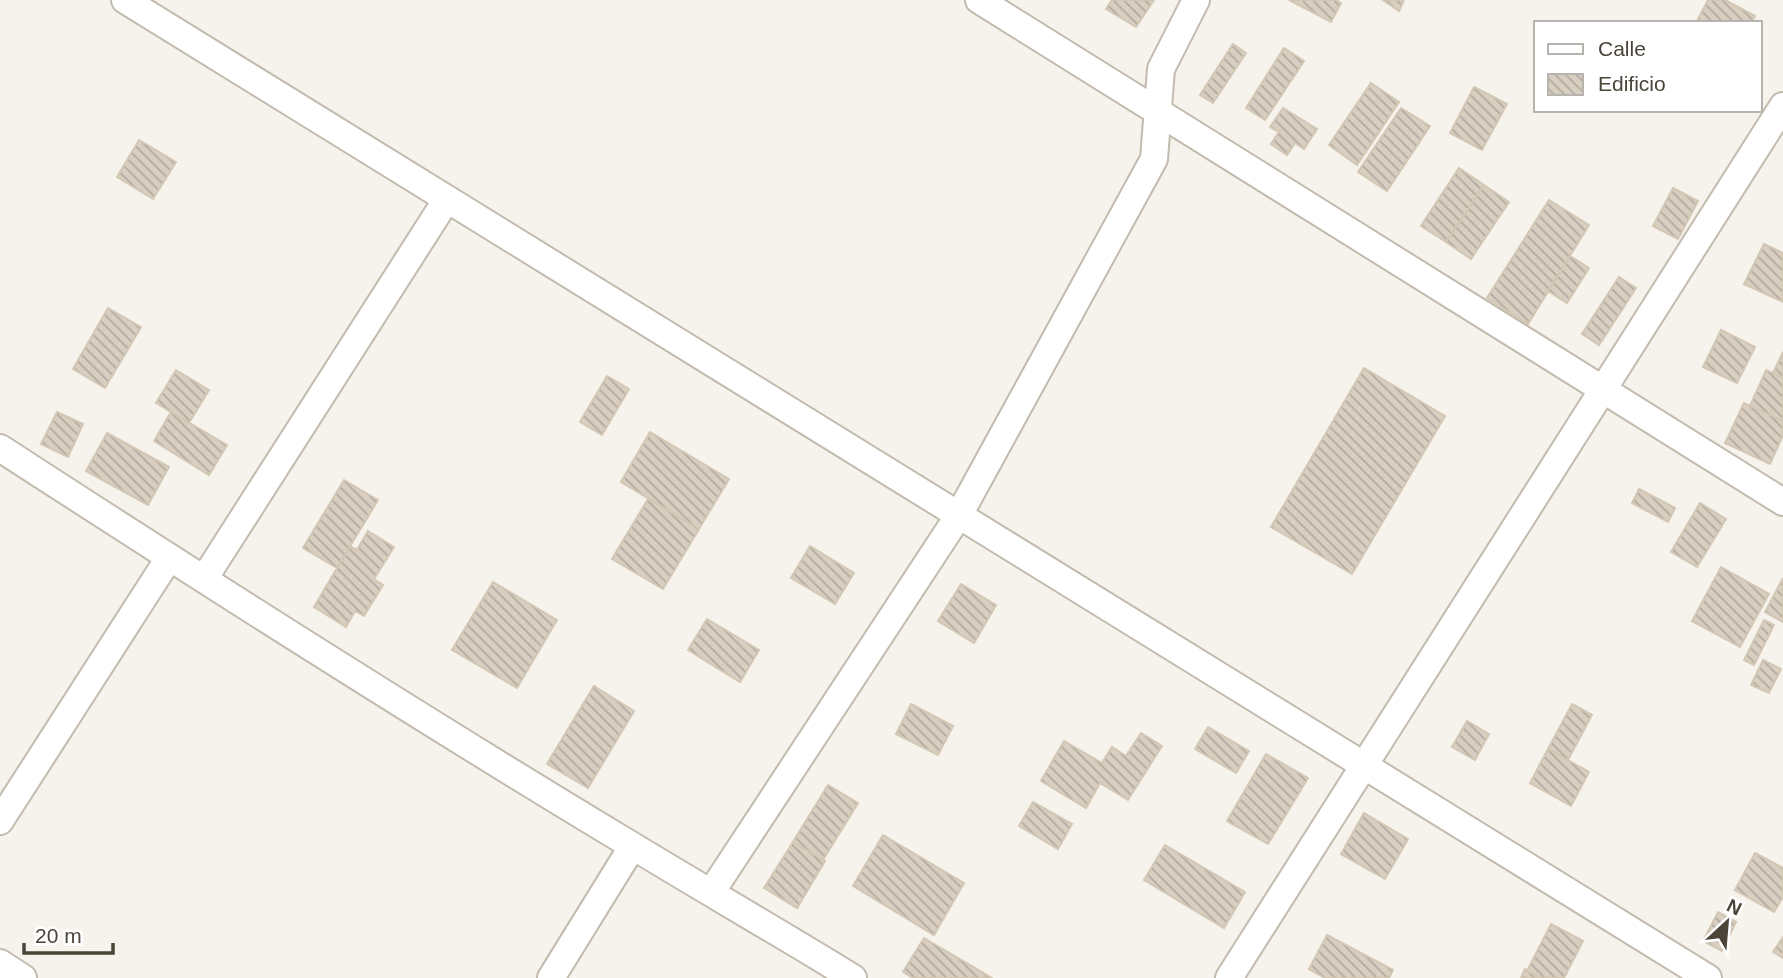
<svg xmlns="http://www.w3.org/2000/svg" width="1783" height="978" font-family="Arial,sans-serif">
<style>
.building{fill:url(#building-back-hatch);stroke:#d3c7b4;stroke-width:2}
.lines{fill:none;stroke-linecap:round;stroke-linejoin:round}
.minor-casing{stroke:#c2bbae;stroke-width:30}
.minor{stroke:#fff;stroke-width:26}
</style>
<defs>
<pattern id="building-back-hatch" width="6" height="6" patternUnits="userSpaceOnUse" patternTransform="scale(1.75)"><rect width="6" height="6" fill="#d8cfc1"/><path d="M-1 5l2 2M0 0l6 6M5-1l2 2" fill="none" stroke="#b1aa9e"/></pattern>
</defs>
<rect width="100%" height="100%" fill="#f6f3ec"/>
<path class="building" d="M1112,0H1154L1136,27L1106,9Z
M1289,0H1336L1341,3L1331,22Z
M1383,0H1404L1399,11Z
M1708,0H1725L1755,16L1751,23H1696Z
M1233,44L1246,53L1213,103L1200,95Z
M1284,48L1304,61L1265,120L1246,108Z
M1371,83L1399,102L1357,165L1329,145Z
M1474,87L1507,104L1482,150L1450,133Z
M1283,108L1317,129L1304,149L1295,143L1287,155L1271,144L1279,132L1270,127Z
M1401,108L1430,126L1387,191L1358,172Z
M139,140L176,162L153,199L117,177Z
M1459,168L1484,185L1446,242L1421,226Z
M1484,185L1509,202L1471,259L1446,242Z
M1673,188L1698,201L1678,239L1653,226Z
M1549,200L1589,225L1528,324L1487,298Z
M1764,244L1783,253V302L1744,284Z
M1570,256L1589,268L1567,303L1548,291Z
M1619,277L1636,288L1599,345L1582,334Z
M108,308L141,327L105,388L73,369Z
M1721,330L1755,347L1737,383L1703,367Z
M1783,352V378L1773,373Z
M1364,368L1445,416L1352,574L1271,527Z
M176,370L209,390L189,423L156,403Z
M1766,370L1783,378V421L1750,406Z
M607,376L629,389L602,435L580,422Z
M1744,403L1783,421V435L1770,464L1725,443Z
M57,412L83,424L68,457L41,444Z
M171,412L227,445L209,475L154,441Z
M650,432L729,479L699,529L621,482Z
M107,433L169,467L148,505L86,471Z
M344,480L378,500L337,568L303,548Z
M1639,489L1675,508L1668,522L1632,503Z
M648,499L699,529L663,589L612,559Z
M1700,503L1726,519L1697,567L1671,552Z
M368,531L394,547L374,579L383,585L364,616L355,611L346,627L314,607L350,546L357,550Z
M810,546L854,573L835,604L791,578Z
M1721,567L1769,594L1740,647L1692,621Z
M1783,578V622L1765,612Z
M493,582L557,620L517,688L452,650Z
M961,584L996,605L974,643L938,621Z
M707,619L759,650L740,682L688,650Z
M1764,620L1774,625L1754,665L1744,660Z
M1763,660L1781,669L1769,693L1751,685Z
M594,686L634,711L588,788L547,764Z
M911,704L953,726L938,755L896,734Z
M1572,704L1592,715L1568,760L1548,749Z
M1467,721L1489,734L1475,760L1452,747Z
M1208,727L1249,751L1236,773L1195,749Z
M1141,733L1162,746L1128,800L1100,783L1086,808L1041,781L1064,741L1102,763L1112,747L1126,756Z
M1548,749L1589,772L1571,806L1530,783Z
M1266,754L1308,778L1268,844L1227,821Z
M828,785L858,803L823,860L793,842Z
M1033,802L1072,824L1058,849L1019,826Z
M1364,813L1408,839L1385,879L1341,854Z
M883,835L964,883L934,935L853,886Z
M793,842L825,861L797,908L764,888Z
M1165,845L1245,892L1224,928L1144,880Z
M1755,853L1783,868V897L1774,912L1735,890Z
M1718,912L1736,922L1722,951L1703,941Z
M1551,924L1583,941L1564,978H1541L1527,971Z
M1327,935L1393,970L1389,978H1325L1309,969Z
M1783,937V958L1773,952Z
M924,938L992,978H913L903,972Z
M1525,969L1527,971L1541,978H1521Z"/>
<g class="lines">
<g class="minor-casing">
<path id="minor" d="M125,0L1708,978
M979,0L1783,502
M0,448C208,583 418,717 631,845C705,890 780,933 853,978
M204,579L447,199
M0,821L169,558
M712,891L959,515L1154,159L1161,69L1196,0
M0,963L23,978
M551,978L632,847
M1229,978L1783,106"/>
</g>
<use href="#minor" class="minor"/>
</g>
<rect x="1534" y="21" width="228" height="91" fill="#ffffff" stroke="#b7b4b0" stroke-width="2"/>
<rect x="1548" y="44" width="35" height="10" fill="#ffffff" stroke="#b7b4b0" stroke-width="2"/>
<text x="1598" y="56" font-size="21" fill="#4b4439">Calle</text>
<rect x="1548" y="74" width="35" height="21" fill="url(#building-back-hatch)" stroke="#b7b4b0" stroke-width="2"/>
<text x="1598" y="91" font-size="21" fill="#4b4439">Edificio</text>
<g transform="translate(1727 922) rotate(26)" stroke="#ffffff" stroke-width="5" paint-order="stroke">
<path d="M0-5L12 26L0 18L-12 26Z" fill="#4b4439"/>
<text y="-10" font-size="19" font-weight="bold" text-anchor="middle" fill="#4b4439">N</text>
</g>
<path d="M24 943v10h89v-10" fill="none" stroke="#4b4439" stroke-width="3.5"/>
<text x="35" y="943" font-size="21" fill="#4b4439" stroke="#ffffff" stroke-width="5" paint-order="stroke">20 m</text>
</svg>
